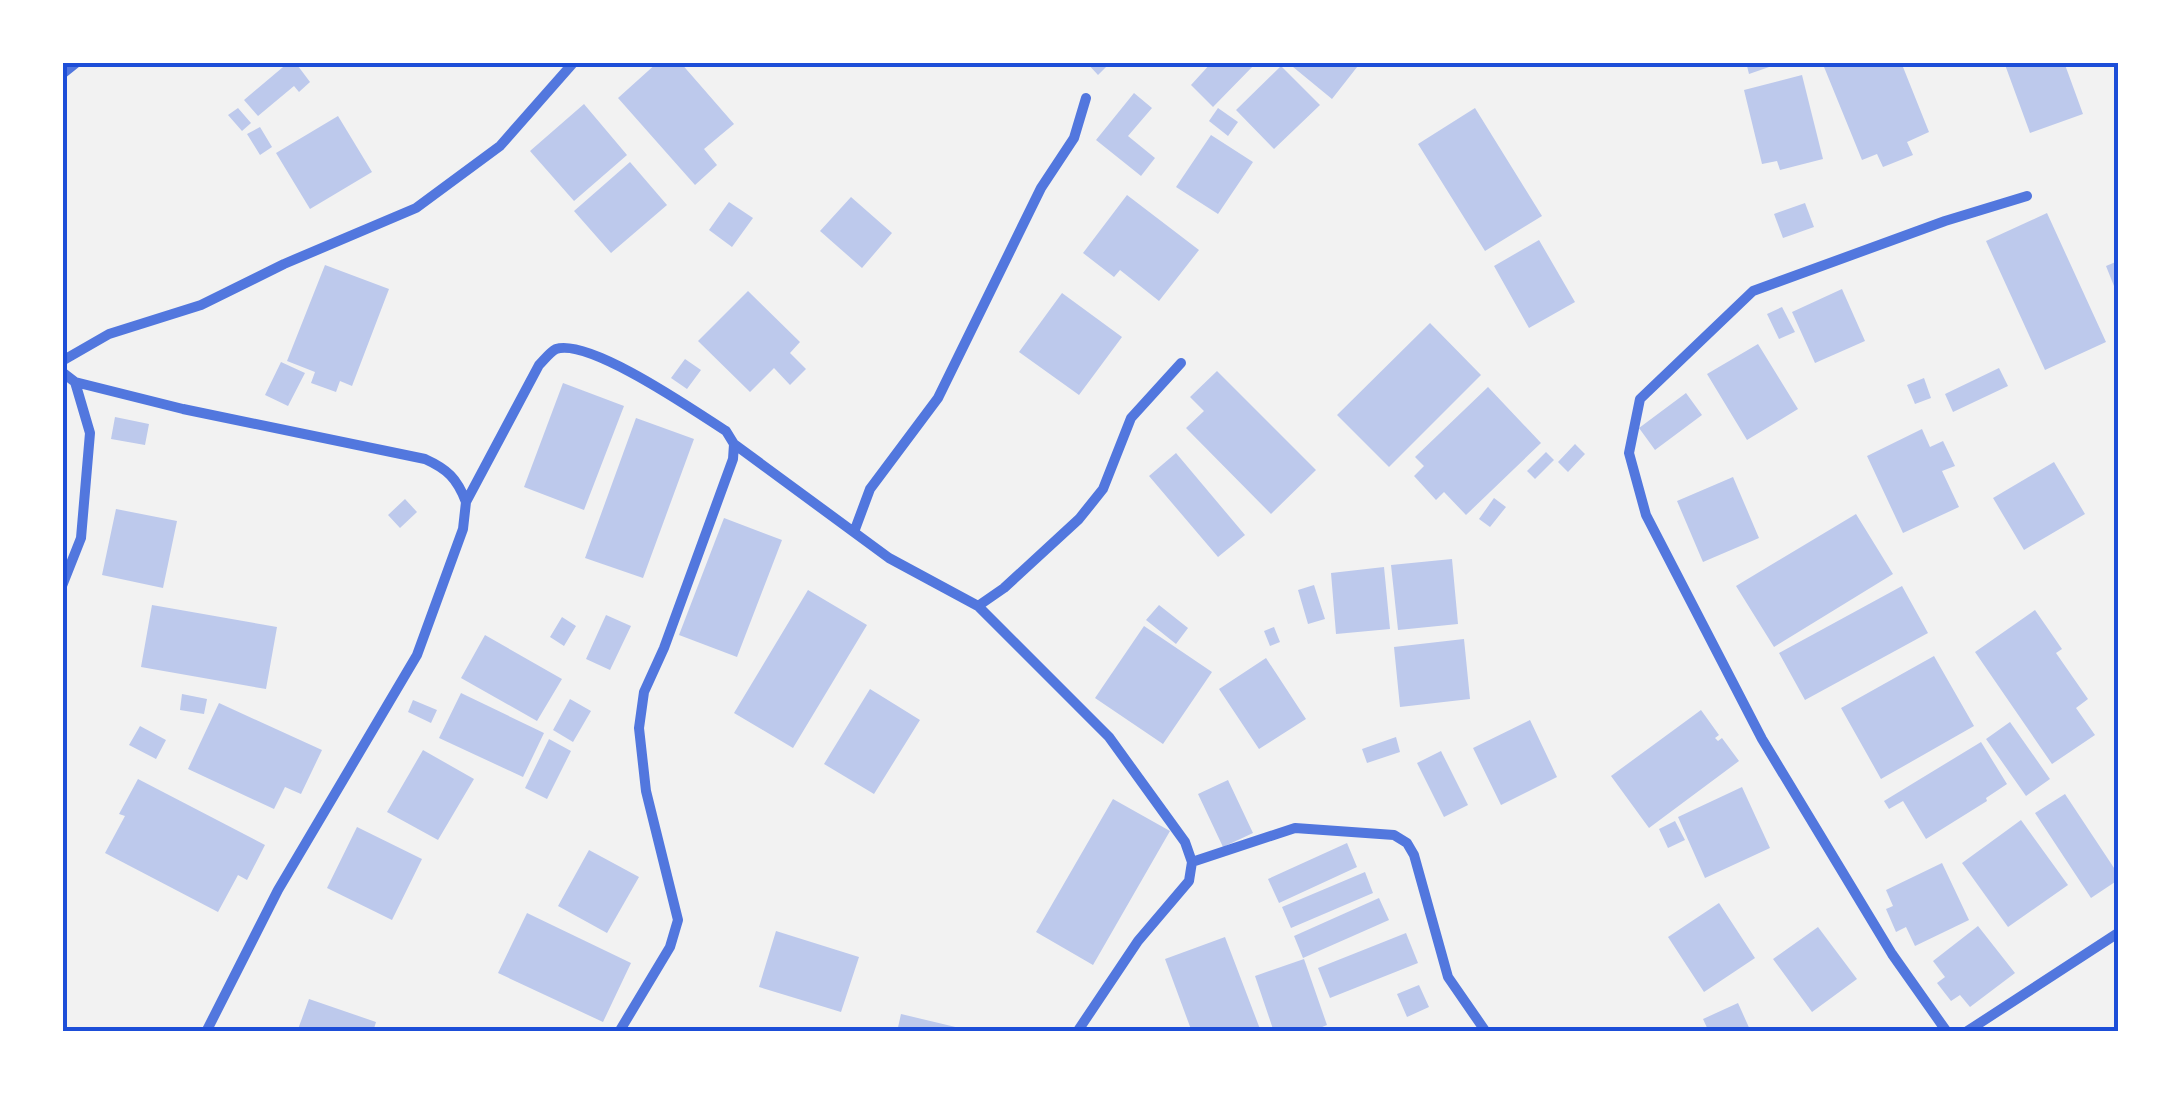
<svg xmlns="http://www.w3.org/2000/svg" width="2181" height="1094" font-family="Barlow,sans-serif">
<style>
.building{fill:#bdc9ec}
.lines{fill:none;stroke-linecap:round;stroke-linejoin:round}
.minor{stroke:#5277de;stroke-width:10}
.neatline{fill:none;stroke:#1d4ed8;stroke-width:4}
</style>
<rect width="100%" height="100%" fill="#f2f2f2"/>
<path class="building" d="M289,62H295L310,82L299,92L294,86L258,116L244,100Z
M658,62H680L734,124L704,149L717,165L695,185L618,98Z
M1086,62H1111L1098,75Z
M1212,62H1257L1213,107L1191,85Z
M1287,62H1361L1332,99Z
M1746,62H1781V63L1749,74Z
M1822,62H1901L1929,132L1907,142L1913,155L1883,167L1877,154L1862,160Z
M2004,62H2064L2083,114L2030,133Z
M1281,66L1320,105L1274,149L1236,110Z
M1802,75L1823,159L1780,170L1777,161L1762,164L1744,90Z
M1134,93L1152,108L1128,136L1155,158L1141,176L1096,140Z
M584,104L627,155L574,201L530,151Z
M238,108L251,123L242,131L228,115Z
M1218,108L1238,122L1228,136L1209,121Z
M1475,108L1542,216L1485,251L1418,144Z
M338,116L372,172L310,209L276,153Z
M260,127L272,147L260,155L247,134Z
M1211,135L1253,162L1218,214L1176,187Z
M630,162L667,205L611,253L574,211Z
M1127,195L1199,250L1159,301L1120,270L1114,277L1083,253Z
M851,197L892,233L862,268L820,231Z
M729,202L753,218L732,247L709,230Z
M1805,203L1814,227L1783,238L1774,214Z
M2047,213L2106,342L2045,370L1986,241Z
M1539,240L1575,302L1529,328L1494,266Z
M2118,261V296L2106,266Z
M325,265L389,289L352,386L340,381L336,392L311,383L315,372L287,361Z
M1842,289L1865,341L1815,363L1792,312Z
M748,291L800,342L790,353L806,369L790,385L774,368L750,392L698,341Z
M1062,293L1122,337L1079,395L1019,352Z
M1782,307L1795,332L1779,339L1767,314Z
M1430,323L1481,375L1389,467L1337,415Z
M1758,344L1798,409L1747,440L1707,374Z
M685,359L701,370L687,389L671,378Z
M281,362L305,373L288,406L265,395Z
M1999,368L2008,386L1953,412L1945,394Z
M1217,371L1316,470L1271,514L1186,428L1204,411L1190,397Z
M1924,378L1931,398L1915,404L1907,385Z
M563,383L624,406L584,510L524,487Z
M1488,387L1541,443L1466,515L1444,492L1436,500L1414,476L1424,466L1415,457Z
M1686,393L1702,415L1655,450L1639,428Z
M115,417L149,424L145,445L111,439Z
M636,418L694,439L643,578L585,558Z
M1922,429L1930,447L1943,441L1955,466L1942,471L1959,507L1903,533L1867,456Z
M1575,444L1585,454L1568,472L1558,462Z
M1546,452L1554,460L1535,479L1527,471Z
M1176,453L1245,535L1218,557L1149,476Z
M2054,462L2085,514L2024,550L1993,498Z
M1733,477L1759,538L1703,562L1677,501Z
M1494,498L1506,507L1490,527L1479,519Z
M405,499L417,512L400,528L388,515Z
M116,509L177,521L163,588L102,575Z
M1856,514L1893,574L1774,647L1736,586Z
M724,518L782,540L737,657L679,635Z
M1452,559L1458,624L1398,630L1391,565Z
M1384,567L1390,629L1336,634L1331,573Z
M1314,585L1325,619L1308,624L1298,590Z
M1902,586L1928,633L1805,700L1779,653Z
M808,590L867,625L793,748L734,713Z
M152,605L277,627L266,689L141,667Z
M1159,605L1188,628L1176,644L1146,620Z
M2035,610L2062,649L2056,653L2088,699L2076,708L2095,735L2052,764L1975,652Z
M606,615L631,626L610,670L586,659Z
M562,617L576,626L564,646L550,637Z
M1144,626L1212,672L1163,744L1095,698Z
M1274,627L1280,642L1270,646L1264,631Z
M485,635L562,679L537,721L461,678Z
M1464,639L1470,699L1400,707L1394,647Z
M1934,656L1974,726L1881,779L1841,708Z
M1266,658L1306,719L1259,749L1219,689Z
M870,689L920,720L874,794L824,764Z
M461,693L544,733L523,777L439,738Z
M182,694L207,699L204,714L180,710Z
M570,699L591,711L573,742L553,730Z
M413,700L437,710L431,723L408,712Z
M219,703L322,750L301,794L285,787L274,809L188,769Z
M1701,710L1719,735L1715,738L1718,741L1722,738L1739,761L1649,828L1611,776Z
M1530,720L1557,777L1501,805L1473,748Z
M2010,722L2050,779L2026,796L1986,739Z
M140,726L166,740L156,759L129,745Z
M1396,737L1400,752L1367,763L1362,749Z
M549,739L571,751L547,799L525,788Z
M1981,742L2007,784L1986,798L1987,801L1926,839L1903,801L1889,809L1884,801Z
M423,750L474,779L438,840L387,812Z
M1441,751L1468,805L1444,817L1417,763Z
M138,779L265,845L247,880L238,875L218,912L105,853L125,816L119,814Z
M1228,780L1253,833L1223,847L1198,794Z
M1742,787L1770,848L1705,878L1678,817Z
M2065,794L2118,874V880L2091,898L2035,813Z
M1113,799L1170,831L1093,965L1036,932Z
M2021,820L2068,885L2008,927L1962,863Z
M1675,821L1685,840L1668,848L1659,829Z
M357,827L422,859L392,920L327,888Z
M1347,843L1357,867L1279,903L1268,879Z
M589,850L639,877L607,933L558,906Z
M1942,863L1969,920L1915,946L1906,927L1896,932L1886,909L1893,906L1886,890Z
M1365,872L1373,893L1291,928L1282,907Z
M1379,898L1389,920L1303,958L1294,936Z
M1719,903L1755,958L1704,992L1668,937Z
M527,913L631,963L603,1022L498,973Z
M1978,926L2015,973L1970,1007L1960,995L1951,1001L1937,983L1945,977L1933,961Z
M1818,927L1857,979L1812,1012L1773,959Z
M776,931L859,957L841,1012L759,987Z
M1406,933L1418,963L1330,998L1318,968Z
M1225,937L1260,1029L1192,1032L1165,959Z
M1304,959L1327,1025L1310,1032H1274L1255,976Z
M1419,985L1429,1007L1407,1017L1397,994Z
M309,999L376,1022L373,1032H297Z
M1738,1003L1751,1032H1709L1703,1019Z
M901,1014L968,1030V1032H897Z"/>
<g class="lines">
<path class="minor" d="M62,74L77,62
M62,361L109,334L201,305L284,264L416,208L500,146L574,62
M62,372L75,382L183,409L425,459C447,469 457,478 466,502
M854,532L870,489L938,398L1041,188L1074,138L1086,98
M62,586L81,538L90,433L75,382
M978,606L1109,737L1185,842L1192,862L1189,881L1138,941L1077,1032
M1192,862L1295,828L1394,835L1407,843L1414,855L1448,977L1486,1032
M206,1032L278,890L417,655L463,529L466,502L539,365C544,360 550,352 556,349C590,338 696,412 726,431L734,444L889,558L978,606L1004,588L1079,519L1103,489L1131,418L1181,363
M619,1032L670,947L678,920L646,791L639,728L644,692L664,648L733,459L734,444
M1947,1032L1892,954L1762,739L1646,515L1629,453L1640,399L1753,291L1945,221L2027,196
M1966,1032L2118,933"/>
</g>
<rect width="2181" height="1094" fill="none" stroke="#ffffff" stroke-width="130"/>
<rect x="65" y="65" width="2051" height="964" class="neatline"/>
</svg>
